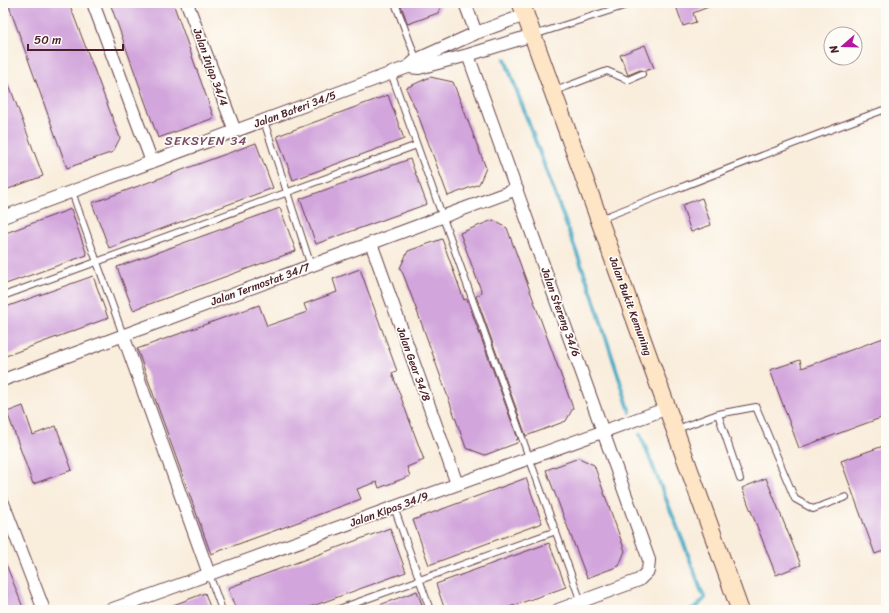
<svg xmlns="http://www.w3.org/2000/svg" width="889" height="613" font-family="Sriracha,sans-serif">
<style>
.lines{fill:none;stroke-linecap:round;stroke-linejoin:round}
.stream{stroke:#44a9c4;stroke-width:4}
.building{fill:#d2a5dc}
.lane-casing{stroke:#643e46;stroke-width:8}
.street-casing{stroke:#643e46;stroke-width:14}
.secondary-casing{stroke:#643e46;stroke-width:19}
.lane{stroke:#fff;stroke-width:6}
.street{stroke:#fff;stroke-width:12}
.secondary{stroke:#fde5c5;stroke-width:17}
.labels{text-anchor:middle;stroke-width:3.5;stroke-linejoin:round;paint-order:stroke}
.street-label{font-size:11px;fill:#4a1f2b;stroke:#fdfcf7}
.quarter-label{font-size:13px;letter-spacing:1px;fill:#7a4e69;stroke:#fdfcf7}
</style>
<rect width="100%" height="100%" fill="#fdfcf7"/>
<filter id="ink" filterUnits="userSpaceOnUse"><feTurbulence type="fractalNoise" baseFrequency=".025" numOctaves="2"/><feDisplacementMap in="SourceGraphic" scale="8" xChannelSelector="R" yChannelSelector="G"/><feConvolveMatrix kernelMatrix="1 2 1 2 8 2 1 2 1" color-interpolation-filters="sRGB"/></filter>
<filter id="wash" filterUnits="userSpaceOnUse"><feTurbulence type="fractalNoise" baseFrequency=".012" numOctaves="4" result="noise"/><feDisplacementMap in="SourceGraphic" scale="16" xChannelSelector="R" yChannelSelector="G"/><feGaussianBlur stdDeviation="0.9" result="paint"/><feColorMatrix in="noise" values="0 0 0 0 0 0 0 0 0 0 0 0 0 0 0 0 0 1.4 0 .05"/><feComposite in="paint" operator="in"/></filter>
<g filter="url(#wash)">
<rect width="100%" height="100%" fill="#f9eddc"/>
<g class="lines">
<path class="stream" d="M505,59L592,294L630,412
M640,434L684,544L701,590L705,598L697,607L689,610"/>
</g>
<g id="blocks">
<path class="building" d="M8,3H69L120,138L113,152L67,168Z
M110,3H173L214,118L158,138Z
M400,3H442L438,13L408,24Z
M675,3H716V4L693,13L696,22L683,26Z
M645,45L654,68L645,71L640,70L628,75L620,55Z
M4,71L43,176L3,191V72Z
M430,77L453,82L486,168L479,184L448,196L417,112L406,88Z
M388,95L404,139L293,180L277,136Z
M256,143L273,188L109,248L92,203Z
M410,159L427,204L316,244L300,199Z
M702,198L711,225L691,232L682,205Z
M280,208L296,251L133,310L117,267Z
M71,209L87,255L3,285V234Z
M493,220L507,228L573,408L566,421L526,436L476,296L482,293L460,233Z
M442,239L464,300L467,299L518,439L516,440L517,443L485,455L466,448L424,330L404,276L400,268L408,251Z
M360,269L397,371L392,373L424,460L407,467L410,476L379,488L377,482L357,489L361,499L211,554L137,349L259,305L267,326L307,312L304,304L337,292L333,279Z
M93,276L108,318L3,357V308Z
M886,337V416L799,448L770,370L800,360L802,368Z
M23,406L33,435L56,426L72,470L33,484L7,412Z
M886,445V550L875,554L841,461Z
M579,458L594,465L625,551L619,566L587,578L546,470Z
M526,478L542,523L429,565L413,520Z
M766,478L801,565L776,575L742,488Z
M390,528L406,572L302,610H236L228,588Z
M549,543L566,587L501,610H445L436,584Z
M3,559H4L24,610H3Z
M417,591L424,610H369V609Z
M205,593L211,610H163V609Z"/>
</g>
</g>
<g filter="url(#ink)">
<use href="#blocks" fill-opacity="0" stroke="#643e46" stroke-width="1"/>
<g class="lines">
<g class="lane-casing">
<path id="lane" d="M395,3L417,61
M534,35L633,3
M391,73L581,602
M555,91L607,71L628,80L642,74
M264,121L311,266
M72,192L123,335
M600,219C695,182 790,144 886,109
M3,296L417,145
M718,414L740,479
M677,429L718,414L756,407L795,499L813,509L846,497
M394,507L430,610
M209,574L222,610
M336,610L556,531"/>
</g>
<g class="street-casing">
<path id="street" d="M93,3L152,162
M187,3L235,131
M465,3L476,33
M468,55L649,560L648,571L639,580L558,610
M408,67L416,60L476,33L525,15
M3,217L408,67L419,68L468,55L533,35
M371,243L457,484
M123,335L209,574
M3,380L517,189
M3,503L44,610
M110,610L668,408"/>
</g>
<g class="secondary-casing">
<path id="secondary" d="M521,3L740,610"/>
</g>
<use href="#lane" class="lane"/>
<use href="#street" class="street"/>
<use href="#secondary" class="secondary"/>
</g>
</g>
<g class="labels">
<g class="street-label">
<text transform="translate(211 67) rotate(70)" y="4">Jalan Injap 34/4</text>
<text transform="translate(295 109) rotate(-20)" y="4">Jalan Bateri 34/5</text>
<text transform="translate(260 284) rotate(-20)" y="4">Jalan Termostat 34/7</text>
<text transform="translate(631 306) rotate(70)" y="4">Jalan Bukit Kemuning</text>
<text transform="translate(561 312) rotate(70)" y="4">Jalan Stereng 34/6</text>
<text transform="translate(414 364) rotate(70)" y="4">Jalan Gear 34/8</text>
<text transform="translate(389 509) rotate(-20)" y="4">Jalan Kipas 34/9</text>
</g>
<g class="quarter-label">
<text x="206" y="145">SEKSYEN 34</text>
</g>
</g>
<rect width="889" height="613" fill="none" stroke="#fdfcf7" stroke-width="16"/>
<g transform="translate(843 46) rotate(250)"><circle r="19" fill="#fdfcf7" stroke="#b5a4a5"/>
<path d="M0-3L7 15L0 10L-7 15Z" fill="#b5179e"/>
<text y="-6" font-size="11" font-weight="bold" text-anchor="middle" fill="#4a1f2b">N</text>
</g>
<path d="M28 44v6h95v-6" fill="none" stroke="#4a1f2b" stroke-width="2"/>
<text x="34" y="44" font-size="12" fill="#4a1f2b" stroke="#fdfcf7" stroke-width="3" paint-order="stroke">50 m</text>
</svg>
